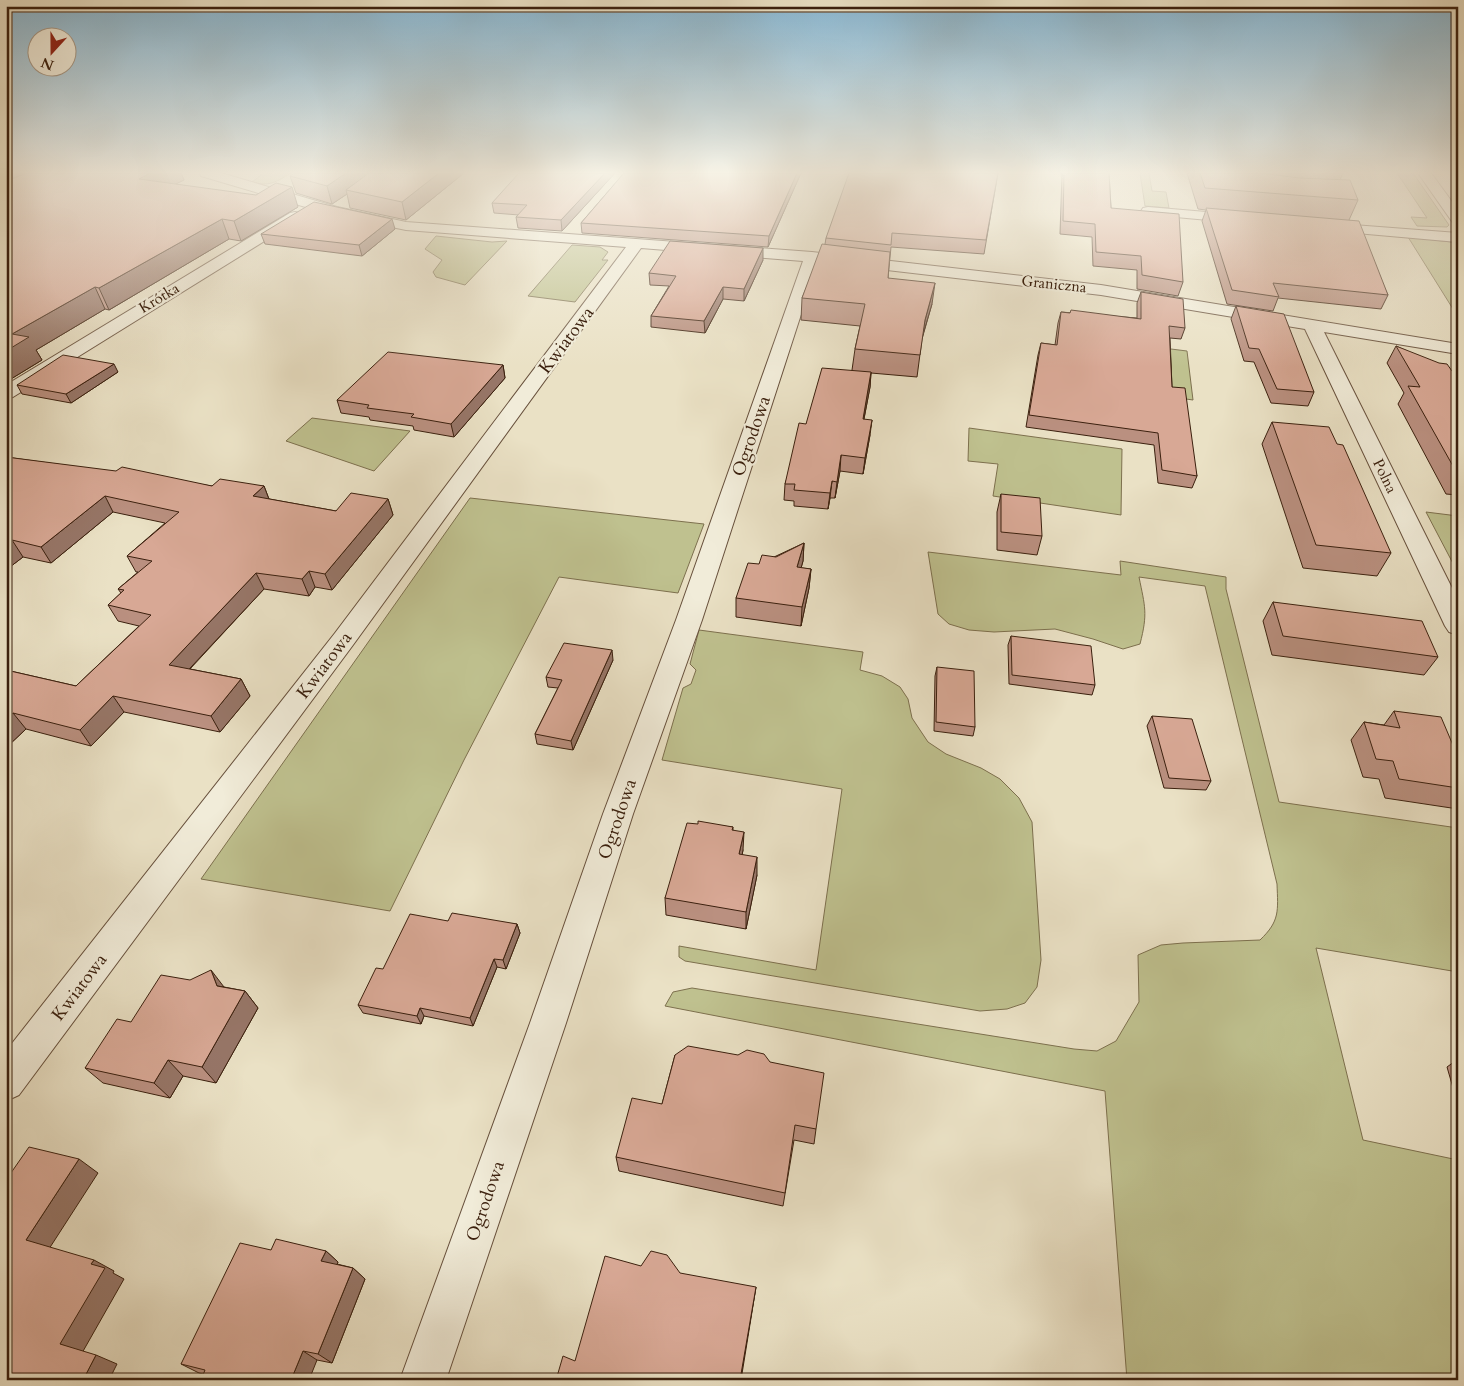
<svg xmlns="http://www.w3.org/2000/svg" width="1464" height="1386" font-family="Cardo,serif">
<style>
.green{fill:#bfc18f;stroke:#7d704e}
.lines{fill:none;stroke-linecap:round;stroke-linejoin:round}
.street-casing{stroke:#67503c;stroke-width:2}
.street{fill:#f1ecd9;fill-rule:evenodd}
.wall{fill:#ba9080;stroke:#3b200e}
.shaded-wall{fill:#977668;stroke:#3b200e}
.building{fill:#d8a895;stroke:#3b200e}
.labels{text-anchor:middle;stroke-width:4.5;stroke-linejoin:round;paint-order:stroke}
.far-street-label{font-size:15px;fill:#3b200e;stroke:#f1ecd9}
.street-label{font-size:18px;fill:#3b200e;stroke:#f1ecd9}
</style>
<rect width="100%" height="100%" fill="#eae1c5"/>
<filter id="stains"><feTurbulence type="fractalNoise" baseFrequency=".004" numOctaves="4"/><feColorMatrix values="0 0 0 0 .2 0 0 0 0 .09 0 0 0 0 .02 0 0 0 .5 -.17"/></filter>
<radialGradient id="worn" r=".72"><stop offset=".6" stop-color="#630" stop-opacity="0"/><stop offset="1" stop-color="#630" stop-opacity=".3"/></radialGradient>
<path class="green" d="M264,173H291C276,182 269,187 252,182Z
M1140,173H1149L1152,191L1166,192L1169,208L1145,206Z
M1397,173H1413L1449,225L1447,227L1417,226L1411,217L1427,218Z
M436,236L492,242L507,241L465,285L436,277L433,272L442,260L425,249Z
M1408,237L1451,242L1458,245V317Z
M572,245L600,247L608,252L602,260H608L575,302L528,296Z
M1123,343L1187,351L1193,400L1124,390Z
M312,418L410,431L374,471L286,441Z
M969,428L1122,449L1121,515L993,496L998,464L968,461Z
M470,498L704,524L678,593L559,577L464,760L390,911L201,879Z
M1426,512L1458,516V573Z
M928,552L1121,575L1120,561L1226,577V589L1279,802L1458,828V972L1316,948L1363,1140L1458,1160V1380H1127L1105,1091L665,1006L673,992L692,988L1074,1049L1097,1051L1116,1041L1139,1002L1138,955L1161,945L1183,943L1260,940C1280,921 1278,911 1277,884L1205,586L1139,577C1145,607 1148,613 1140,644L1123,649L1093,639L1055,629L994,632L969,630L949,624L938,614Z
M699,630L863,652L860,670L882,676L900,687L908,699L912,718L928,742L946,754L981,768L1000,779L1019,798L1032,822L1041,960L1037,987L1025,1003L1007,1009L980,1011L685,961L679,957V946L816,970L842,789L662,760L683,688L691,684L696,670L690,664Z"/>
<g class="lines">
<g class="street-casing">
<path id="street" d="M200,173H221L337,207L406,222L812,252L1101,285L1458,344V354L1324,332L1458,600V635L1449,632L1445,626L1305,329L1101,295L818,262L702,620L633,814L566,1023L446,1380H400L530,1023L603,814L676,620L803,261L641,248L353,645L19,1095L6,1101V1051L335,633L626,247L406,230L329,214L201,176Z
M1418,173H1431L1458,210V224L1453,223Z
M1148,207L1241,215L1246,216L1248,219L1246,222L1241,223L1143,214L1141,211L1143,208Z
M295,212L300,213L302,216L300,219L13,397L6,399V385L290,213Z
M1327,223L1458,233V242L1322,230L1320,227L1322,224Z"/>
</g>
<use href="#street" class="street"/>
</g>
<path class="wall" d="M6,173H181L184,180L175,184L298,207L241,241L229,239L109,310L105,309L36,350L42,360L6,382Z
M464,173L406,220L350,208L347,194L332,204L296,193L290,176Z
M615,173L562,231L518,228L516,217L519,215L494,213L492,203Z
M624,173H801L768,247L582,233L581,223Z
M998,173L984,254L891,247L888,278L932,304L922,339L917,377L871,373L870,387L864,419L870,435L863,474L840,471L835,498H830L828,509L794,506V501L784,500L785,484L806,424L852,370L855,349L860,326L801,320L802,298L825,244L826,238Z
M1062,173H1109L1111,208L1183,282L1178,296L1137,289V270L1093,266L1092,237L1060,234Z
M1187,173H1343L1340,180L1358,200L1349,220L1388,295L1381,309L1278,298L1273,311L1227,304L1202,221L1206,210L1198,209Z
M1451,173H1458V181Z
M395,229L362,256L265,244L261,234Z
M763,260L744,301L723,299L705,333L651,327V316L669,286L650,285L649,273Z
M1141,292L1185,328L1181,339L1170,338L1172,387L1197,476L1192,488L1158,483L1154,445L1026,427L1038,355L1041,343L1055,345L1058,323L1061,312L1137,318V303Z
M1236,306L1314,392L1308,406L1271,403L1254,362L1244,361L1231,319Z
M1396,346L1452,371L1458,375V495L1446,494L1398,404L1404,393L1387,363Z
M503,365L505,378L454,437L414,430L413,426L370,420L369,417L341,413L337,400Z
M118,372L71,403L22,394L17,385Z
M1272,422L1391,553L1377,576L1303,568L1262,444Z
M6,457L212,486H264L269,499L336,511L388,499L393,515L332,590L315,587L309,596L264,589L190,669L241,679L250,696L220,732L124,712L91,746L26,729L9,745H6V670L76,686L139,626L118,621L108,605L121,593L118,589L138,572H136L127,556L165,523L113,512L51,563L23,557L6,570Z
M1001,494L1042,536L1037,555L997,550V512Z
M804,543L803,561L801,568L811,569L809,588L801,626L736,617V598L759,564Z
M1273,602L1438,657L1424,675L1272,655L1263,621Z
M1011,636L1095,685L1092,695L1009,684L1008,645Z
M613,660L573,750L537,744L535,734L558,688L548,687L546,677Z
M937,667L975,727L973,736L934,731L935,676Z
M1394,711L1458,757V809L1385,798L1379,779L1363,777L1351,740L1364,722L1384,725Z
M1152,716L1211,781L1206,790L1164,788L1147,726Z
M698,824L733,827V830L743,850L742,855L757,875L746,929L666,915L665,898Z
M448,921L517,924L520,933L506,969L497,967L473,1026L424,1016L421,1024L363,1013L358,1005Z
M224,987L245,991L258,1008L216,1083L183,1076L170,1098L103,1083L85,1068L131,1022Z
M675,1055L816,1129L814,1144L794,1140L783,1206L619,1171L616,1157L662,1104Z
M1458,1059V1105L1447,1067Z
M271,1250L326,1251L338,1262L337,1264L353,1268L365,1279L332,1363L317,1360L203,1374L199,1373L181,1364Z"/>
<path class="shaded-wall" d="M6,173H50L6,191Z
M150,173H181L184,180L147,198L139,179Z
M346,173H375L346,190L347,194L332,204L327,186Z
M439,173H464L406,220L402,202Z
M605,173H615L562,231L561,220Z
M797,173H801L768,247L769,236Z
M292,187L298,207L241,241L234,221Z
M222,219L229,239L109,310L99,288Z
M392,219L395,229L362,256L359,245Z
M763,248V260L744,301V289Z
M935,283L932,304L921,341L925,320Z
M95,287L105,309L36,350L42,360L6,382V351L12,334Z
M723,287V299L705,333L704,321Z
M114,364L118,372L71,403L66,394Z
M503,365L505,378L454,437L451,424Z
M871,372L870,387L861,434L863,419Z
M872,420L870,435L863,474L865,458Z
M841,455L840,471L835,498L837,482Z
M832,481L830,498L828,509L830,493Z
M264,486L270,502L253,496Z
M105,496L113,512L51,563L41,547Z
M388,499L393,515L332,590L325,574Z
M12,540L23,557L6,570V545Z
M804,543L803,561L796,586L797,567Z
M811,569L809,588L801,626L802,607Z
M309,571L315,587L309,596L302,579Z
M256,573L264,589L178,681L169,665Z
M612,650L613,660L573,750L571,741Z
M241,679L250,696L220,732L211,716Z
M113,696L124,712L91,746L80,730Z
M13,713L26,729L9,745L6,742V720Z
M744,832L743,850L739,872V854Z
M757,857V875L746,929V912Z
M517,924L520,933L506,969L503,960Z
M494,959L497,967L473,1026L470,1018Z
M211,970L224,987L217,986Z
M245,991L258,1008L216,1083L202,1067Z
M420,1008L424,1016L421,1024L417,1016Z
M168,1060L183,1076L170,1098L154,1083Z
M79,1159L98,1173L47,1252L26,1240Z
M326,1251L338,1262L334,1272L321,1261Z
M94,1260L114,1271L113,1273L124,1279L82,1353L60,1344L91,1264Z
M353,1268L365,1279L332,1363L318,1354Z
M756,1287L741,1380H740Z
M303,1351L317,1360L309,1380H291Z
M96,1355L117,1364L109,1380H83Z"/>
<path class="building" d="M27,173H150L139,179L256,195L276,183L292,187L234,221L222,219L99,288L95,287L12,334L29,337L6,351V181Z
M294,173H346L327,186L290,176Z
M369,173H439L402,202L346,190Z
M519,173H605L561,220L516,217L527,205L492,203Z
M624,173H797L769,236L581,223Z
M849,173H998L986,240L892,233L891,245L826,238Z
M1064,173H1109L1111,208L1179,214L1183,282L1142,275L1141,256L1096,252L1095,224L1063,221Z
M1200,173H1261L1299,178L1350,180L1358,200L1205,188Z
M314,202L392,219L359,245L261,234Z
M1206,208L1359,221L1388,295L1273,283L1279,297L1232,290Z
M670,241L763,248L744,289L723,287L704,321L651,316L676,276L649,273Z
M822,244L890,252L888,278L935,283L925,320L920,355L855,349L865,304L802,298Z
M1141,292L1183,299L1185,328L1169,326L1172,387L1185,388L1197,476L1162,470L1158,433L1029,415L1041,343L1057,345L1061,312L1070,313L1071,310L1141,319Z
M1236,306L1284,314L1314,392L1277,389L1259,349L1249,348Z
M1396,346L1439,363L1447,364L1452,371H1456L1458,375V475L1408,386L1420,387Z
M388,352L503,365L451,424L411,417L414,414L367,408L369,405L337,400Z
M63,355L114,364L66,394L17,385Z
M822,368L871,372L863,419L872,420L865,458L841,455L837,482L832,481L830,493L794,490L795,484H785L799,423L806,424Z
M1272,422L1329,427L1337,444L1343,445L1391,553L1316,545Z
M6,457L116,471L122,467L212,486L220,479L264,486L253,496L336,511L351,493L388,499L325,574L309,571L302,579L256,573L169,665L241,679L211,716L113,696L80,730L13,713L6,720V670L76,686L151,615L108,605L124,590L118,589L152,561L127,556L179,512L105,496L41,547L12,540L6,545Z
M1001,494L1040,498L1042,536L1001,532Z
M804,543L797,567L811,569L802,607L736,598L748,563L759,564L762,555L776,557Z
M1273,602L1422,621L1438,657L1283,636Z
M1011,636L1091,646L1095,685L1012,675Z
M564,643L612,650L571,741L535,734L562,680L546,677Z
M937,667L974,671L975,727L936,722Z
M1394,711L1441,717L1458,757V788L1399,779L1393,761L1376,759L1364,722L1400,728Z
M1152,716L1192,719L1211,781L1169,778Z
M698,821L733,827L732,830L744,832L739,854L757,857L746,912L665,898L687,823L698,824Z
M452,913L517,924L503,960L494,959L470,1018L420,1008L417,1016L358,1005L376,968L383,969L410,914L448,921Z
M211,970L217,986L245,991L202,1067L168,1060L154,1083L85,1068L117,1019L131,1022L161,975L190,980Z
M688,1046L738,1055L747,1050L764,1054L770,1062L824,1073L816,1129L795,1125L785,1193L616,1157L632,1098L662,1104L675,1055Z
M29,1147L79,1159L26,1240L94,1260L91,1264L105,1268L60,1344L96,1355L83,1380H6V1180Z
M276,1239L326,1251L321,1261L353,1268L318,1354L303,1351L291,1380H201L205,1370L181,1364L240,1243L271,1250Z
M651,1251L667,1255L680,1273L756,1287L740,1380H661L654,1378L653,1380H556L563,1356L575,1361L605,1256L641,1266Z"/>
<linearGradient id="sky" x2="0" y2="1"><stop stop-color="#88b8d4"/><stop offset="0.47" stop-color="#f6f2e5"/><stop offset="1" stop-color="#f6f2e5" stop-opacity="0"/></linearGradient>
<rect width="1464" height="367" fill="url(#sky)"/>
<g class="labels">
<g class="far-street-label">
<text transform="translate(1054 284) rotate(6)" y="5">Graniczna</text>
<text transform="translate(159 298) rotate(-31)" y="5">Krótka</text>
<text transform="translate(1385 476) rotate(64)" y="5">Polna</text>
</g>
<g class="street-label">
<text transform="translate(566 340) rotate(-53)" y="6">Kwiatowa</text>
<text transform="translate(751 436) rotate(-71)" y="6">Ogrodowa</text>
<text transform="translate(324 665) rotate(-53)" y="6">Kwiatowa</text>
<text transform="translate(617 819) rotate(-71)" y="6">Ogrodowa</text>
<text transform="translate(79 987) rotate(-53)" y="6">Kwiatowa</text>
<text transform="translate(485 1201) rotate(-71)" y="6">Ogrodowa</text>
</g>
</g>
<rect width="1464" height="1386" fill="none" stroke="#eae1c5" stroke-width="25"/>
<rect x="8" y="8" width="1449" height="1371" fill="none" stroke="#3b200e" stroke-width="2.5"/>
<rect x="12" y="12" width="1439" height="1361" fill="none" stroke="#3b200e"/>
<g transform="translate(52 52) rotate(201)"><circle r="24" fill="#f1ecd9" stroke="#a89a88"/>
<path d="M0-4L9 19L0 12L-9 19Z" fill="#8f2418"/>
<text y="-8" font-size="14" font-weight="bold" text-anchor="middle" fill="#3b200e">N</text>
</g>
<rect width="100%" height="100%" filter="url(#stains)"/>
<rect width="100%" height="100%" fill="url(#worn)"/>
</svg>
